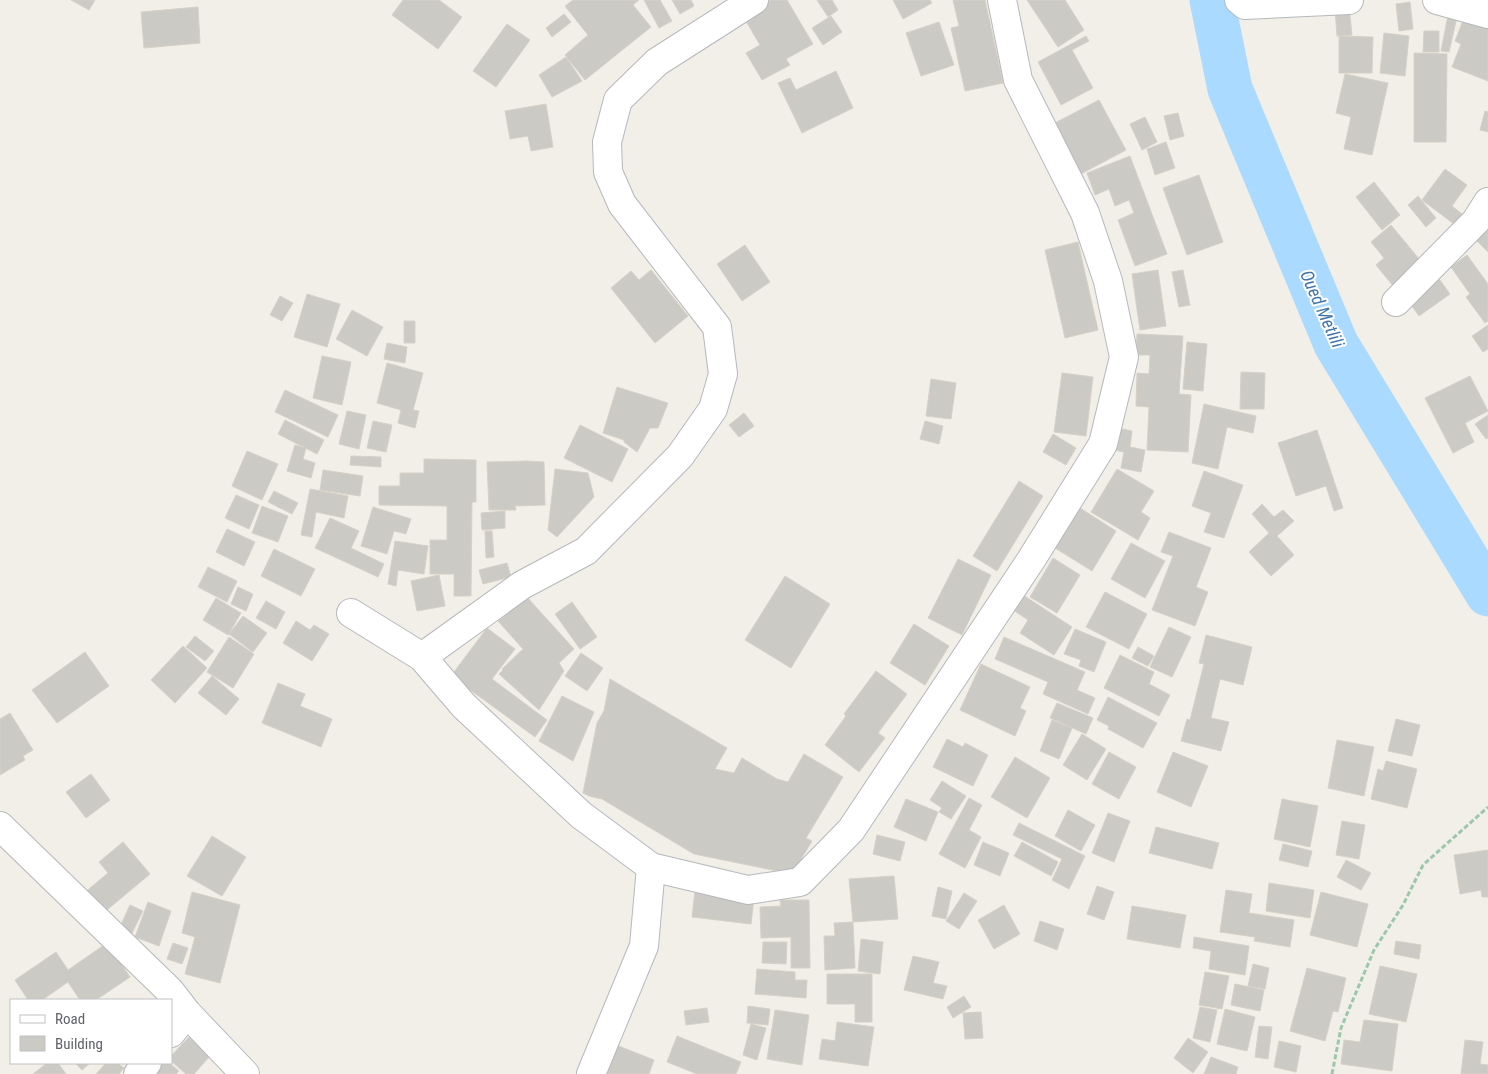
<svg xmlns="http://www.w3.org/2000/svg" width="1488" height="1074" font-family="'Roboto Condensed',sans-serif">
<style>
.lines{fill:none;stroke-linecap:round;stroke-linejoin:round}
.river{stroke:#aadaff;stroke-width:45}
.building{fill:#cccac5;stroke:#d6d1c6}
.minor-casing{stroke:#b5b8bc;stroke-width:30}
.path{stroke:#9cc7a9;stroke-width:3;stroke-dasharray:5 2.5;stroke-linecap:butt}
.minor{stroke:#fff;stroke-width:28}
.labels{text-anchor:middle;stroke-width:4;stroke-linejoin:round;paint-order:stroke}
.water-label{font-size:18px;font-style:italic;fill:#4174aa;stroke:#fff}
</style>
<rect width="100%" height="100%" fill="#f1efe8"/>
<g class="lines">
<path class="river" d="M1212,0L1230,89L1336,344L1488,594"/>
</g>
<path class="building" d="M71,0H95L89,10Z
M403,0H439L462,17L438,49L392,15Z
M573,0H639L633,5L651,27L585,80L565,55L588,35L565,6Z
M644,0H660L672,21L659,28Z
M672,0H691L694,6L680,14Z
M771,0H787L813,44L786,59L790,65L762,80L746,53L760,45L743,16Z
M817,0H832L838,10L828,17Z
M893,0H930L932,3L903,19Z
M953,0H985L1003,83L965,91L951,28L959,26Z
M1027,0H1065L1084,30L1058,47Z
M1410,2L1413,29L1399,31L1396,4Z
M198,7L200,43L144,48L141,12Z
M1349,7L1352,35L1337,36L1335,9Z
M1466,13L1488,21V81L1452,67L1461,44L1455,41Z
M564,14L571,22L552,37L546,28Z
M1448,15L1457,17L1449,52L1441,51Z
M831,16L842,32L823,45L812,28Z
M939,22L954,65L921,76L906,33Z
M507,24L530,40L496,87L473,71Z
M1424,31H1439V52H1423Z
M1384,33L1409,36L1405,76L1380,73Z
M1086,36L1089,41L1072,50L1093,88L1061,105L1038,62Z
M1339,36L1373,37L1372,73H1339Z
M1414,53L1447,54L1446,142H1414Z
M566,57L582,81L552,97L539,75Z
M836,71L853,108L802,133L778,83L790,78L796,90Z
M1345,74L1388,83L1372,155L1344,149L1351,117L1336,113Z
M1099,100L1126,150L1077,176L1051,125Z
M546,104L553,147L531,151L528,136L510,139L505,111Z
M1485,111L1488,112V132L1480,130Z
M1178,113L1184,136L1170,140L1164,116Z
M1145,117L1157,142L1142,150L1130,124Z
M1166,142L1175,168L1155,175L1147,149Z
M1130,156L1167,254L1135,266L1118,220L1134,213L1129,200L1115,206L1109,189L1095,195L1087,173Z
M1445,169L1467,185L1452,206L1462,214L1454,224L1422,200Z
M1199,175L1223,242L1187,255L1163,188Z
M1374,182L1400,215L1382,230L1356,197Z
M1418,196L1436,218L1426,227L1408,205Z
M1391,225L1420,260L1394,287L1376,265L1384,258L1371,242Z
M1488,225V252L1475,239Z
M1078,242L1098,330L1065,338L1045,250Z
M745,245L770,282L742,301L717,264Z
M1467,255L1488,284V321L1485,323L1466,297L1470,294L1451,267Z
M651,270L688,316L655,343L611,288L631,271L639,280Z
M1158,270L1166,326L1140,330L1132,274Z
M1183,270L1190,305L1179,307L1172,272Z
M1435,273L1450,294L1419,316L1404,295Z
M307,294L340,304L327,347L294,337Z
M280,296L293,303L282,321L270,315Z
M352,310L383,327L367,356L336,339Z
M404,321H415V343H404Z
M1488,325V349L1483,352L1472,336Z
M1137,334L1183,336L1179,394L1191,395L1188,452L1147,450L1149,407L1136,406L1137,373L1149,374L1150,355H1136Z
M1187,342L1207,344L1203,391L1183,389Z
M387,343L407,347L405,363L384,359Z
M322,356L351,362L342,405L313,398Z
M387,363L423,373L413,410L419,411L415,428L398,423L401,410L377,403Z
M1241,372L1265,373L1264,409H1240Z
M1062,373L1093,377L1086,436L1054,432Z
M1470,376L1488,411L1465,423L1474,442L1453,453L1425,398Z
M931,379L956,383L951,419L926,416Z
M617,387L668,403L658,428H650L637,452L624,442V440L603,433Z
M285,390L338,415L328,437L275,412Z
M1204,404L1256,416L1253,433L1227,427L1218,469L1192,463Z
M347,411L366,415L359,449L339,444Z
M744,413L754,426L739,437L729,425Z
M1488,415V438L1486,439L1475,424Z
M285,420L324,440L317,454L278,434Z
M373,421L392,425L386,452L367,448Z
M925,421L943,426L939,444L920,439Z
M580,425L628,449L612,482L564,458Z
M1118,428L1132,431L1130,447L1145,450L1141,472L1121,468L1124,452L1114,450Z
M1317,430L1343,508L1334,511L1326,486L1296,496L1278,443Z
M1053,434L1076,448L1066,465L1043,452Z
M295,445L306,448L303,459L315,463L311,478L287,471Z
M247,451L278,464L262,500L232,486Z
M351,456L381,457V467L350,465Z
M424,459L476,460V502H472L471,596H454V574H430V540H447V506L379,505V486H400V473H424Z
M527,461L544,462L545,505L515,506L516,510H489L487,462Z
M555,469L588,473L594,497L557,537L548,530Z
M1117,469L1154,491L1141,512L1150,518L1138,540L1091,512Z
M323,470L363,476L360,496L320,490Z
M1204,471L1243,485L1224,538L1204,532L1211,513L1192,506Z
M1019,481L1043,496L997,571L973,556Z
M310,489L348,496L344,518L316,512L312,537L301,535Z
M274,491L298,503L292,514L268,502Z
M236,495L259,505L249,529L225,518Z
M1262,504L1274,517L1283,510L1294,521L1277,536L1294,555L1271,576L1249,552L1269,533L1252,514Z
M262,506L288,516L278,542L252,533Z
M373,507L411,519L406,534L394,531L387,554L361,546Z
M1080,508L1116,531L1092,571L1055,548Z
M505,511V528L482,530L481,513Z
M330,518L359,531L351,548L384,564L378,577L315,548Z
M227,529L255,542L244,566L216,552Z
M485,531H492L494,557L486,558Z
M1169,532L1211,548L1196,587L1208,592L1195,626L1152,610L1173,556L1161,552Z
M395,541L428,546L424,574L398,570L396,586L388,584Z
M1131,543L1165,561L1145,598L1111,579Z
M274,549L315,569L301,596L261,576Z
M1053,558L1080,575L1057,613L1030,597Z
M958,559L991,575L962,635L928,618Z
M507,563L511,577L483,584L479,570Z
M208,567L237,581L227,602L198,587Z
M439,575L445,606L417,611L411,581Z
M785,576L830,604L791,668L745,640Z
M238,587L253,594L246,611L231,604Z
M1105,592L1147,614L1129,649L1086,627Z
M1023,595L1072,627L1054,655L1020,633L1028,620L1013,610Z
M526,596L574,649L559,663L564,671L539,710L499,674L503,670L502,669L523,649L498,621Z
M216,598L241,613L228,635L203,620Z
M266,601L285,612L276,629L256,618Z
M572,602L597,637L580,649L555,614Z
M243,616L267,633L253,652L229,634Z
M296,621L310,630L314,625L329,634L312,661L283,643Z
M914,624L949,646L925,685L890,663Z
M1169,627L1191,637L1172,677L1150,667Z
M487,628L515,649L492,679L547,720L535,737L451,676Z
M1075,629L1106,642L1094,672L1079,666L1081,660L1064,654Z
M1206,635L1252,647L1243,685L1220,679L1211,718L1229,722L1221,751L1181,741L1187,719L1190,720L1204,664L1199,663Z
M195,636L214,651L205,661L186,647Z
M229,637L254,654L233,688L207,672Z
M1004,637L1085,672L1077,690L1095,698L1088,714L1043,694L1048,682L995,659Z
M183,646L207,668L175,703L151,680Z
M1138,647L1154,656L1148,666L1132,658Z
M85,652L109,686L57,723L32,690Z
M581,653L603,668L587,691L565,676Z
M1120,655L1154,672L1149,684L1170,695L1159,716L1104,688Z
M981,664L1030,687L1020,708L1026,711L1015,736L960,710Z
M876,671L907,694L878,733L885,738L859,772L825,745L846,716L844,714Z
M212,676L239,699L226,715L198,693Z
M610,679L727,748L715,769L734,773L742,758L777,779L788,782L804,754L843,777L806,838L812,841L792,874L694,854L602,799L589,796L583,793L597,723L604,711Z
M278,683L305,694L300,706L332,719L321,747L262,723Z
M562,696L594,712L573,761L539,741Z
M1108,697L1157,723L1143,748L1108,729L1109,726L1097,720Z
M1057,703L1093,718L1086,734L1050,718Z
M10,713L33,750L23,756L25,760L0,775V719Z
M1396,719L1420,725L1412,756L1388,751Z
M1052,720L1072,728L1059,759L1040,751Z
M1082,734L1106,749L1087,780L1063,765Z
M947,739L963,747L965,743L988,755L973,786L933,767Z
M1337,740L1374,747L1364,796L1328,788Z
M1109,752L1136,767L1119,799L1092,784Z
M1173,752L1208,766L1191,807L1157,792Z
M1015,757L1050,778L1027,818L991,797Z
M1386,761L1417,769L1407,808L1371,799L1378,769L1383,771Z
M91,774L110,800L86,818L66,792Z
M942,781L966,796L951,819L939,812L942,808L930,800Z
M969,798L982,805L969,830L981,837L965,868L939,854Z
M906,799L938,812L926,841L894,827Z
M1282,799L1318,806L1310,847L1274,839Z
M1068,810L1095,825L1081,851L1055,836Z
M1108,813L1130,821L1114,862L1092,853Z
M1342,821L1365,825L1359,859L1336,855Z
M1019,823L1085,856L1069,889L1052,880L1062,859L1013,835Z
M1156,827L1219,843L1212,869L1149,853Z
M877,835L905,842L900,861L873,854Z
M212,836L246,857L222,896L187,876Z
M123,842L150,874L101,915L83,894L108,873L99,862Z
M983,842L1009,853L1000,876L974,865Z
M1022,842L1058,862L1051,876L1014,856Z
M1283,844L1312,851L1308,867L1279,860Z
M1488,850V897H1482L1481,890L1460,894L1454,855Z
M1346,860L1371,873L1361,890L1337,877Z
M894,876L898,919L853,922L849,879Z
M1269,883L1314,890L1310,918L1266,911Z
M1097,886L1114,892L1104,920L1087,914Z
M938,887L952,891L946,919L932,916Z
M1226,890L1252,894L1249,913L1294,920L1290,947L1254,941L1255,937L1220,932Z
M695,891L754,898L751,924L692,917Z
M192,892L240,905L220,983L185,974L195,937L182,933Z
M1321,892L1368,904L1357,947L1310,935Z
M964,893L977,901L959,929L946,921Z
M780,900H809L810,968H791V937L761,938L760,907L781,906Z
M148,902L171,911L159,946L135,937Z
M130,905L143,911L131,935L119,929Z
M1004,905L1020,934L994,949L978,920Z
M1132,906L1186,915L1180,948L1127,939Z
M1040,921L1064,929L1057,950L1034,941Z
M853,922L855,968L825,970L824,936H835L834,923Z
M1194,937L1249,946L1245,975L1209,969L1211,951L1193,948Z
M861,939L883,942L880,974L858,971Z
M1396,941L1421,945L1419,959L1394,954Z
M763,942H787L786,964L762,963Z
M107,943L130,977L96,1000H80L68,982L42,1000H28L15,980L56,952L68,970Z
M173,943L188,948L182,964L167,959Z
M913,956L939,962L933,983L947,986L943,999L904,990Z
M1253,964L1269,968L1265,989L1248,986Z
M1380,966L1417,974L1406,1022L1369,1014Z
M1307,968L1346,978L1338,1012L1333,1011L1325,1041L1290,1031Z
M757,969L795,972V980H807L806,998L755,994Z
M1205,972L1229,976L1222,1009L1199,1005Z
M827,974H872V1022H855V1004H827Z
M1235,984L1264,990L1260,1011L1231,1005Z
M964,996L971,1007L953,1018L947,1007Z
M748,1006L770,1009L768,1025L747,1023Z
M1200,1007L1217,1010L1210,1042L1193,1038Z
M707,1008L709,1022L686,1025L684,1011Z
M1225,1009L1255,1017L1247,1051L1217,1044Z
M775,1010L809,1015L802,1065L767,1059Z
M981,1012L983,1038L965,1039L963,1013Z
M1364,1020L1398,1024L1392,1071L1341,1064L1344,1040L1360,1042Z
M837,1022L874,1027L868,1066L819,1059L822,1039L835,1041Z
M751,1024L766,1028L757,1060L743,1055Z
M1259,1026L1272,1027L1268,1059L1255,1057Z
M677,1036L741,1062L736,1074H697L667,1062Z
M189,1037L210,1056L194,1074H186L171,1061V1056Z
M1188,1038L1208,1052L1193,1073L1174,1058Z
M1465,1040L1483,1042L1480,1064L1488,1065V1074H1461Z
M1279,1041L1301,1046L1296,1072L1274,1067Z
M616,1045L654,1060L649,1074H605Z
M1211,1057L1238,1067L1236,1074H1204Z
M47,1063H58L66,1074H33Z
M75,1063H90L82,1070Z
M106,1063H117L124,1068L119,1074H96Z
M155,1063H169L179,1071L176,1074H146Z"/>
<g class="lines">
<g class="minor-casing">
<path id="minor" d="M1239,0L1245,5L1349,0
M1437,0L1488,14
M1396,302L1476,221L1488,202
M351,613L422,657L464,706L581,815L651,867L748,890L800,882L851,830L1031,560L1103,444L1124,357L1108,281L1085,213L1018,80L1002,0
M422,657L522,585L586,551L680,456L713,409L723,374L717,327L622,204L608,172L607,142L618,100L657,62L754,0
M0,826L170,991L187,1013
M171,1033L187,1013L245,1074
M138,1074L147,1063
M591,1074L644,946L651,867"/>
</g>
<path class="path" d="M1332,1074L1341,1028L1374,950L1403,905L1423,865L1488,807"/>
<use href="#minor" class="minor"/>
</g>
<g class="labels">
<g class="water-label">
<text transform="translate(1322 309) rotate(66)" y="6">Oued Metlili</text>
</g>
</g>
<rect x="10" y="999" width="162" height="65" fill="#ffffff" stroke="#bfc1c3"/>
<rect x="20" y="1015" width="25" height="8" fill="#ffffff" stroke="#bfc1c3"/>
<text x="55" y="1024" font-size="15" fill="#5f6368">Road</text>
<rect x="20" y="1036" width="25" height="15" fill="#cccac5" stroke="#bfc1c3"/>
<text x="55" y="1049" font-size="15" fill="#5f6368">Building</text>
</svg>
